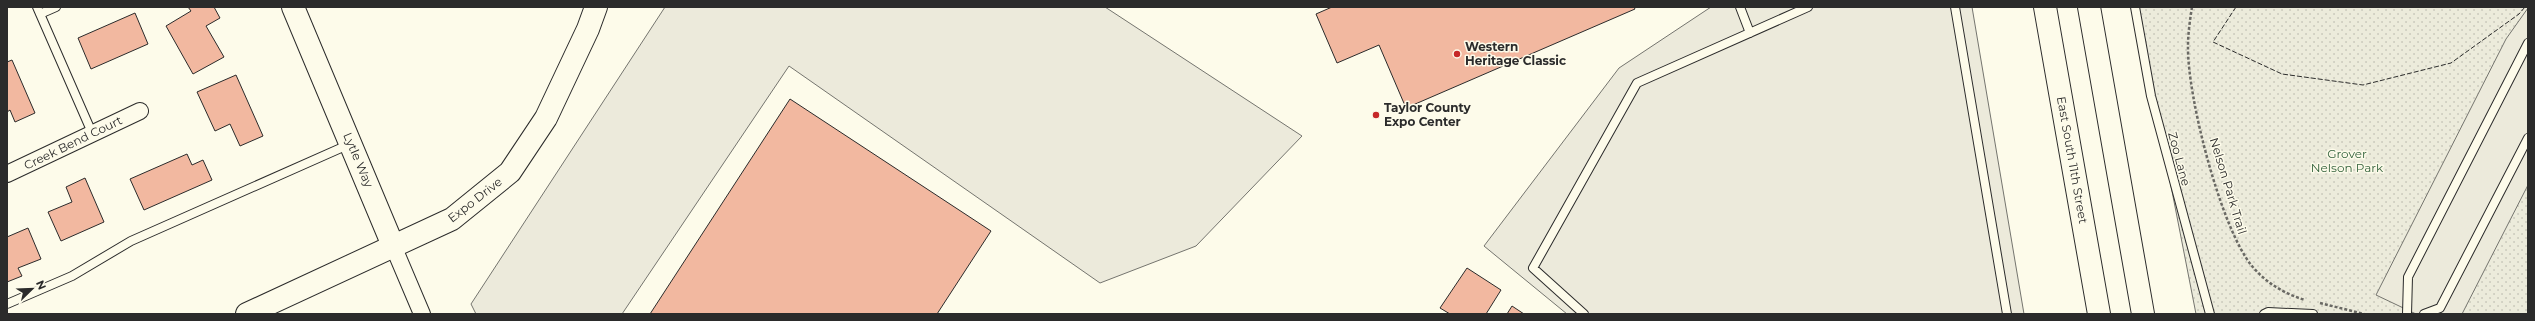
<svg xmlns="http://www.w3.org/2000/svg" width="2535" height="321" font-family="Montserrat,sans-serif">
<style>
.park{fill:url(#park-dots);stroke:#74746e}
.parking{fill:#eceadb;stroke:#74746e}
.building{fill:#f2b8a0;stroke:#2b2b2b}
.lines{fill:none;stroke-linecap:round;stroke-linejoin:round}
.lane-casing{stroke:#2b2b2b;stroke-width:10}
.street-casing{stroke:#2b2b2b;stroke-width:18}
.secondary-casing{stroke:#2b2b2b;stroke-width:24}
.path{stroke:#6a6964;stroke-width:2.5;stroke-dasharray:3 2;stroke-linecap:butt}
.lane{stroke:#fdfbea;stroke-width:8}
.street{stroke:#fdfbea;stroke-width:16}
.secondary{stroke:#fdfbea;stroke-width:22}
.fence{stroke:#2b2b2b;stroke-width:1;stroke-dasharray:5 2;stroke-linecap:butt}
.poi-dot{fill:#c62828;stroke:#fdfbea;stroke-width:1.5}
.labels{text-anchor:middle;stroke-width:3;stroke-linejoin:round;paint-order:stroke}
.poi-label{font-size:12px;font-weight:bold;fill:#2b2b2b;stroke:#fdfbea;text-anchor:start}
.street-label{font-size:12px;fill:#2b2b2b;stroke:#fdfbea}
.park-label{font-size:12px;fill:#34623c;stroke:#fdfbea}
</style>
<defs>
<pattern id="park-dots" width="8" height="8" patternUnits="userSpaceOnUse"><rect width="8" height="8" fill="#ecebdb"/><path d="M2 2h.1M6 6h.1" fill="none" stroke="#cbcabc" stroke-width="1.8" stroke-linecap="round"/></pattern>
</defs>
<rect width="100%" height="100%" fill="#fdfbea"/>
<path class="park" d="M2136,7H2528V314H2196Z"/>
<path class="parking" d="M665,7H1105L1302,136L1196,246L1100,283L789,66L622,314H476L471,304Z
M1711,7H1972L2024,314H1567L1484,246L1619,68Z
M2528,8V185L2462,314H2416L2376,295L2506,39Z"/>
<path class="building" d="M188,7H214L220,18L206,26L224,57L193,74L166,26L191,11Z
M1332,7H1634L1635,9L1406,108L1379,45L1337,63L1316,14Z
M135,13L148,44L91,69L78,38Z
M12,60L35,113L15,122L10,110L7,112V62Z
M236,75L263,136L240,146L230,124L215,131L197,92Z
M790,99L991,231L937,314H650Z
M187,154L192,165L203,160L212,180L144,210L130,179Z
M85,178L104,222L61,241L48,212L72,202L66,187Z
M28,228L41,259L18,268L22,276L7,282V237Z
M1467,268L1501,290L1486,314H1450L1440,308Z
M1512,306L1524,314H1507Z"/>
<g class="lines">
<g class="lane-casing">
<path id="lane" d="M37,7L93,135
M1740,7L1750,33
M1955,7L2007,314
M2135,7L2151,96L2210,314
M40,14L56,7
M7,304L72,276L131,241L350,144
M1584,314L1533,268L1637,83L1808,7
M2264,314L2268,312L2313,314
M2407,314L2408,277L2528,43
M2424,314L2440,308L2528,138"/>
</g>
<g class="street-casing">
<path id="street" d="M7,174L140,111
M394,248L422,314"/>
</g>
<g class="secondary-casing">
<path id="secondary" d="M293,7L394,248
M2045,7L2099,314
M2089,7L2143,314
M247,314L452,219L510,172L546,118L588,29L596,7"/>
</g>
<path class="path" d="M2192,7C2190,20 2188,33 2188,46C2187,96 2221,229 2252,266C2266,283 2285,294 2305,300
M2320,303L2364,314"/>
<use href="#lane" class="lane"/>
<use href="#street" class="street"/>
<use href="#secondary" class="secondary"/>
<path class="fence" d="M2236,7L2213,42L2282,74L2363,85L2451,63L2519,14L2525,7"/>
</g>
<g class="poi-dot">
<circle cx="1457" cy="54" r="4"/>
<circle cx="1376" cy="115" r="4"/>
</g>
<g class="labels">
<g class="poi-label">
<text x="1465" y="51">Western<tspan x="1465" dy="14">Heritage Classic</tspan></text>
<text x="1384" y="112">Taylor County<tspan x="1384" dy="14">Expo Center</tspan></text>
</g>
<g class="street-label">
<text transform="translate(73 143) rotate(-26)" y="4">Creek Bend Court</text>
<text transform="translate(2179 159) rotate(75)" y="4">Zoo Lane</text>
<text transform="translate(358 160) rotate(67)" y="4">Lytle Way</text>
<text transform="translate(2072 160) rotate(80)" y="4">East South 11th Street</text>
<text transform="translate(2228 186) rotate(73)" y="4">Nelson Park Trail</text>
<text transform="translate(475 200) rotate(-38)" y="4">Expo Drive</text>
</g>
<g class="park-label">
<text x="2347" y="158">Grover<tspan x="2347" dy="14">Nelson Park</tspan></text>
</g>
</g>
<rect width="2535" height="321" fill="none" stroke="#2b2b2b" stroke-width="16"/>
<g transform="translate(32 289) rotate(67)" stroke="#fdfbea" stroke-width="3" paint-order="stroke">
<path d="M0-3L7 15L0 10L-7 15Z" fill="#2b2b2b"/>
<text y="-6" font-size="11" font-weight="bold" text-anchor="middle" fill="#2b2b2b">N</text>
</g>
</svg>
